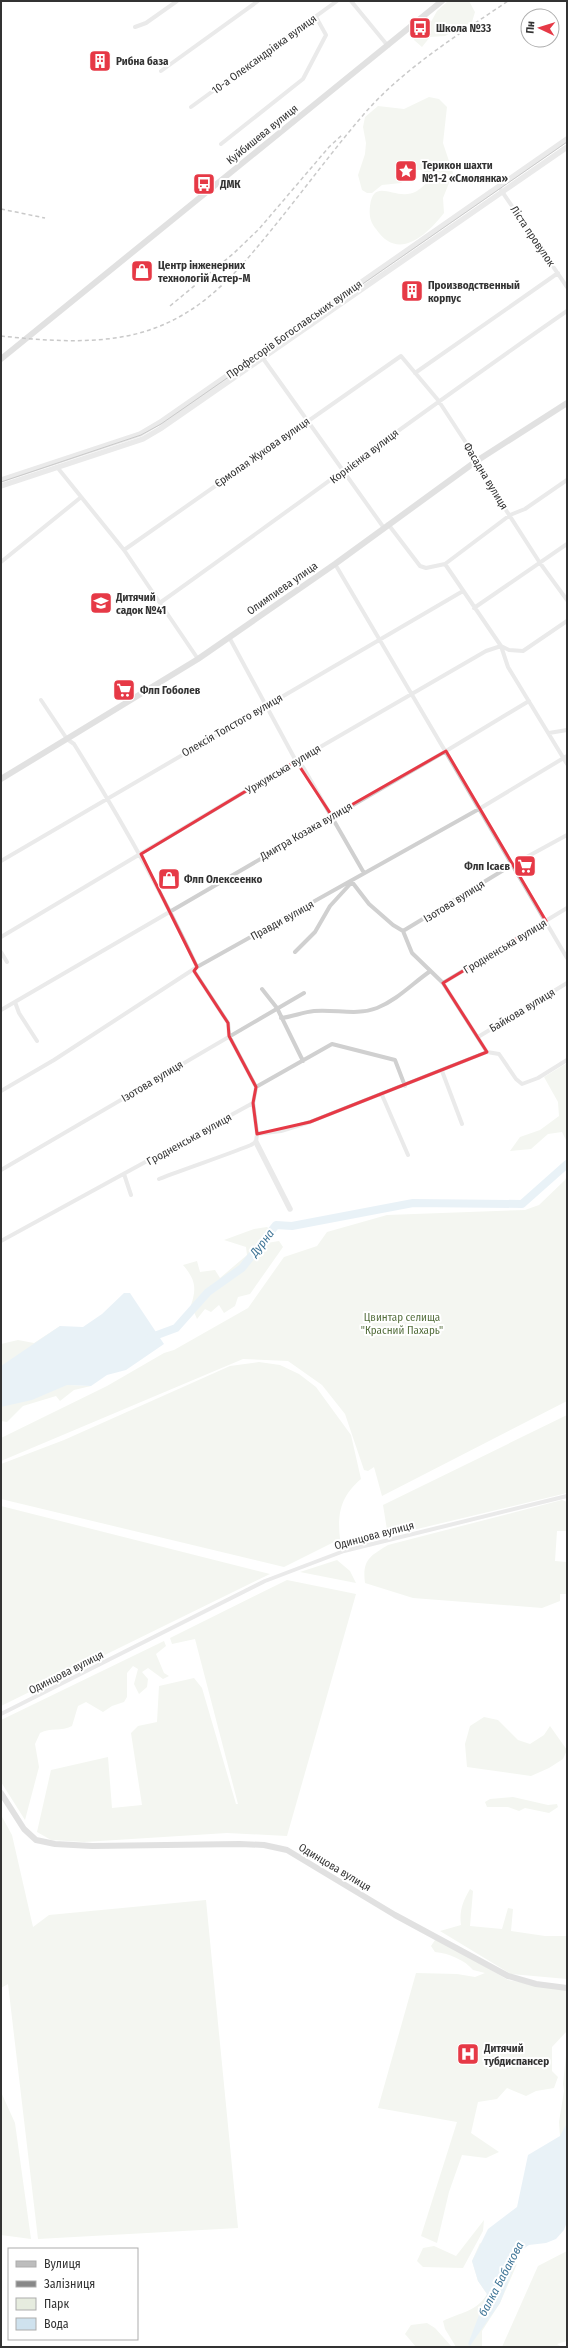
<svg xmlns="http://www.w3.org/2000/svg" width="568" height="2348" font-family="'Fira Sans Condensed',sans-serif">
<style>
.green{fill:#e6ecdf}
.water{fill:#cfe2ee}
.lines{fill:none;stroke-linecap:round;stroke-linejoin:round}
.river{stroke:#cfe2ee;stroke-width:8}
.minor{stroke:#d0d0d0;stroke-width:4}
.tertiary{stroke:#d0d0d0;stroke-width:5.5}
.secondary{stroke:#bdbdbd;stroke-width:6}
.tram{stroke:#888;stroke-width:1}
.rail{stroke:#888;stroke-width:1.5;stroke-dasharray:4 3;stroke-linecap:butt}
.marked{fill:none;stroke:#e63946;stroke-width:3;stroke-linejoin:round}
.labels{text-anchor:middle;stroke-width:4;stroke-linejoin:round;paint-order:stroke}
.poi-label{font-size:11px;font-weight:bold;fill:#333;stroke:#fff;text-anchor:start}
.street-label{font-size:11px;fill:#333;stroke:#fff}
.park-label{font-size:11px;fill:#56703f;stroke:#fff}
.water-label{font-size:12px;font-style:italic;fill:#3f7597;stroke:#fff}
</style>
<rect width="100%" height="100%" fill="#fff"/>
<path class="green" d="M448,1H469L475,12L472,22L445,36L430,37L422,47L414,40L415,35L427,29L437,11Z
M429,97L439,99L447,107L443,143L453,173L443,198L444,213C427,235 398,262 376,229C370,222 369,215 370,206C374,175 396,203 417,191C421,188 426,185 427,180C430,173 421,167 414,171C409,173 406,180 401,183L382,185L372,193H367L362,190L358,175L365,154L366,143L363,127L365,117L378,106L404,109Z
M567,1063V1142L562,1132L548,1134L531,1149L510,1151L520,1137L540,1130L559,1116L558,1102L544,1077Z
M567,1176V1401L382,1496L374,1467L368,1471L364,1470L345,1414L322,1385L288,1361L243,1359L1,1461V1438L107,1386L164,1353L174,1350L248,1308L284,1257L317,1246L327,1232L387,1215L525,1210L539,1205L565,1180Z
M267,1227L274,1233L267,1243L279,1241L283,1247L250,1294L238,1297L235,1306L224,1313L219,1305L211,1312L205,1309L197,1319L191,1305C197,1288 195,1279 183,1265L197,1261L200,1272L215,1270L220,1278L247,1255L246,1247L224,1240L254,1229Z
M60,1326L67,1385L91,1386L74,1390L60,1401L56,1396L23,1406L7,1422L1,1421V1344L18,1340L34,1343Z
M259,1362L280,1365L299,1374L316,1387L351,1435L361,1479C341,1496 337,1513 340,1539L284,1567L1,1499V1464L64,1440L230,1366Z
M567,1415V1493L388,1536L383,1505Z
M562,1500L567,1502V1531H557L555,1561L567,1562L566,1594H560V1601L542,1608L413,1598L365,1583C362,1560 370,1556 388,1545Z
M1,1506L270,1574L1,1706Z
M337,1560L350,1571L356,1583L300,1572Z
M287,1580L356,1594L287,1836L227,1833L84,1842L51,1840L37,1832L51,1770L108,1757L112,1808L142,1805L131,1733L138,1726L157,1722L159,1686L194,1678L202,1688L236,1804H238L195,1639L172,1644L170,1638Z
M164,1641L166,1646L156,1654L164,1673L169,1676L163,1679L148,1668L142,1672L148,1679L147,1687L139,1694L134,1684L138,1669L133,1666L127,1673V1697L124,1702L112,1706L103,1712L86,1702L78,1706L72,1726C61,1732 51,1727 40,1733L35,1744L39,1767L25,1820L1,1782V1720Z
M484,1717L498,1720L518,1740L530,1744L544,1735L550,1726L567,1750L563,1759L549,1768L531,1776L467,1767L465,1744L470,1726Z
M513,1797L548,1805L557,1804L558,1807L549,1813L525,1808L519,1811L508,1807H487L485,1802L490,1799Z
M1,1815L12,1835L33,1927L49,1915L206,1900L238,2228L38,2239L8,1984L1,1988Z
M470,1889L473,1891L470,1926L502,1929L508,1908L513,1909L511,1931L545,1936H567V1979L511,1974L440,1931L461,1925C459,1911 463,1901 470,1889Z
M435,1940L443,1942L508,1980L567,1990V2031L552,2047V2071L558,2077L554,2088L536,2091L526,2096L507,2088L497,2099L478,2102L471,2133L499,2152L486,2158L462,2155L449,2192L437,2243L421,2236L457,2122L378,2108L416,1973L457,1974L475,1977L485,1973L473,1970C465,1960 448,1953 435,1952L431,1946Z
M567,2046V2132L560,2136L559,2122L564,2091L563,2084Z
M1,2092L15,2123L31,2239L1,2235Z
M484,2220L483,2231L463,2268L423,2267L417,2261L423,2248L434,2246L456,2256Z
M480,2243L514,2266L517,2264L500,2303L482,2331V2347H456L445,2329L443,2321C459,2313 478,2311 487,2294L478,2281L472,2261Z
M567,2251V2341L557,2344L562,2347H502L538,2266Z
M427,2323L435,2328L452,2347H416L405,2334L411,2325Z"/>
<path class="water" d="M124,1293H130L164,1344L126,1370L107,1375L91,1386L67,1385L32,1400L1,1407V1366L60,1326L83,1327L102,1314Z
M567,2123V2222L564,2230L556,2239L546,2243L529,2245L520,2251L500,2303L470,2346L468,2344L487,2294L478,2281L472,2261L488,2229L517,2207L528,2155L560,2136Z"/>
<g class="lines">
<path class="river" d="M149,1338L176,1328L208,1292L242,1268L276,1225L292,1226L413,1203L522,1204L567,1164"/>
<path class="minor" d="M351,1L388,46
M135,27L146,23L177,1
M161,71L258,1
M191,107L337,1
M221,144L303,79L326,35L316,17
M501,190L567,287
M262,357L384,528
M415,373L558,273
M57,467L124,550L198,659
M388,524L420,566L426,568L445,564L510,515L525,509L567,480
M124,550L401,356L438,400L474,455L475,462L540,563L567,600
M1,562L80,498
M335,564L567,958
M445,564L501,646L508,667L567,764
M161,602C297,505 430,406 567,311
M474,608L567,544
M229,637L296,761L303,767L364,873
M41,700L67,739L74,744C119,816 161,890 197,967
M549,733L567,730
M1,861L463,591
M403,931L512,865L567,835
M1,937L296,761L486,651L501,646L509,650L523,651L567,621
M1,952L7,962
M295,952L315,932L330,906L352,882L369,904L393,925L403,931L412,953L443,983L487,1052L499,1054L516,1079L522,1084L538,1078L567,1060
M194,971L228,1023L229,1036L256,1087L253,1103L257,1134
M443,983L567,908
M262,989L277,1008L303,1061
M15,1002L19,1013L37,1041
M1,1010L446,751L529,701
M281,1018C292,1017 303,1012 314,1011C336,1009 356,1016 377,1008C397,1000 412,984 429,972
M478,1037L567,983
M442,1071L462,1124
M256,1087L332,1044L395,1060L405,1086
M1,1091L54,1060L197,967L479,809L567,756
M382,1095L408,1155
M1,1170L304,993
M124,1174L131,1195
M159,1179C190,1167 221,1157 251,1145L256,1142L257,1134L281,1131L310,1122L487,1052
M1,1241L253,1103
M1,1714L265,1581L344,1551L567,1496"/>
<path class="tertiary" d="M1,480L140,434L162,421L567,139
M1,486L143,439L160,429L567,147
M256,1142L290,1209"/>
<path class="secondary" d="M1,359L442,1
M1,779L198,659L335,564L475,462L567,403
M1,1793L24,1829L36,1840L55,1844L92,1846L240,1844L264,1845L287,1850L395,1915L508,1976L536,1984L567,1988"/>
<path class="tram" d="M1,482L141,435L161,424L567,142"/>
<path class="rail" d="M1,209L45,218
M170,306L234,253L259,229L329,147L342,135
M1,336C49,341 108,346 155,328C209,308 242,266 277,223C306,187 334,149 364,114C404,68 458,35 508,1"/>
</g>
<path d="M0 0H568V2348H0ZM446,751L546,921L443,983L487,1052L310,1122L257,1134L253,1103L256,1087L229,1036L228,1023L194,971L197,967L141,854L296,761L332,816Z" fill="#fff" fill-opacity=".55" fill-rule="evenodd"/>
<path class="marked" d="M446,751L546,921L443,983L487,1052L310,1122L257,1134L253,1103L256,1087L229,1036L228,1023L194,971L197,967L141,854L296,761L332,816Z"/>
<defs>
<g id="bus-square" transform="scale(1.15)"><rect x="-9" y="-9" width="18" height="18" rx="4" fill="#e63946" stroke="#fff"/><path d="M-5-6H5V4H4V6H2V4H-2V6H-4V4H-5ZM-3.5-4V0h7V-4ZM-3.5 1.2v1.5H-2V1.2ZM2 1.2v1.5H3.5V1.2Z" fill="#fff"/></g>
<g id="building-square" transform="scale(1.15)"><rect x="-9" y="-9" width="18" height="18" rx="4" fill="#e63946" stroke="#fff"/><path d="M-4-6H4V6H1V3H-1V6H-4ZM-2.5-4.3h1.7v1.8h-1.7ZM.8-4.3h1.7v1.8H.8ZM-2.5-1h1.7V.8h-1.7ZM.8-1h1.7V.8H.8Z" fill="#fff"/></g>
<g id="sight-square" transform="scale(1.15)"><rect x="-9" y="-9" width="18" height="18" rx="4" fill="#e63946" stroke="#fff"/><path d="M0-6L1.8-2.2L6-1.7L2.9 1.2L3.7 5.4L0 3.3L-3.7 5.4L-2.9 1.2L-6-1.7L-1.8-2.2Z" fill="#fff"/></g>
<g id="shop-square" transform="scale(1.15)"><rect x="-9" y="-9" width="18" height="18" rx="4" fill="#e63946" stroke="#fff"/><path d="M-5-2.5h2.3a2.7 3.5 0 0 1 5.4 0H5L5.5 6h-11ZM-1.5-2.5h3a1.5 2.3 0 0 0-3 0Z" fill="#fff"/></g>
<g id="school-square" transform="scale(1.15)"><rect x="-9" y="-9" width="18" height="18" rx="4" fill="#e63946" stroke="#fff"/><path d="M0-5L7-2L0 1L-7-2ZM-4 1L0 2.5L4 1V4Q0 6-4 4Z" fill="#fff"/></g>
<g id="supermarket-square" transform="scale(1.15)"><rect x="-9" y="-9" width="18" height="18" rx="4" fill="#e63946" stroke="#fff"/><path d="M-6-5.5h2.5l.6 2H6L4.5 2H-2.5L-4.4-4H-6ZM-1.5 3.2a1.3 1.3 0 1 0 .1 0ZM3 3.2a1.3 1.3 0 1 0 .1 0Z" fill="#fff"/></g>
<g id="hospital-square" transform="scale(1.15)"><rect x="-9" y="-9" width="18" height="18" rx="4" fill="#e63946" stroke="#fff"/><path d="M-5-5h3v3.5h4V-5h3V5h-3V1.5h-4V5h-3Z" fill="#fff"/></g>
</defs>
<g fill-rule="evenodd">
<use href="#bus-square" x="420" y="28"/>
<use href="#building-square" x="100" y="61"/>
<use href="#sight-square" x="406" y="171"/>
<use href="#bus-square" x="204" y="184"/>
<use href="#shop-square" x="142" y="271"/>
<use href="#building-square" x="412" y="291"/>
<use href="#school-square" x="101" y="603"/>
<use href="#supermarket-square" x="124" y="690"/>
<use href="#supermarket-square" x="525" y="866"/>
<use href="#shop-square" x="169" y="879"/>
<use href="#hospital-square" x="468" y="2054"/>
</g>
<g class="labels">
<g class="poi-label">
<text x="436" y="32">Школа №33</text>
<text x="116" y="65">Рибна база</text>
<text x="422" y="169">Терикон шахти<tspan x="422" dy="13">№1-2 «Смолянка»</tspan></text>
<text x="220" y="188">ДМК</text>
<text x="158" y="269">Центр інженерних<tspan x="158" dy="13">технологій Астер-М</tspan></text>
<text x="428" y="289">Производственный<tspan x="428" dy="13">корпус</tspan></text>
<text x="116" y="601">Дитячий<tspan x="116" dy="13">садок №41</tspan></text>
<text x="140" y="694">Флп Гоболев</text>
<text x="510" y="870" text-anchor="end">Флп Ісаєв</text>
<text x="184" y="883">Флп Олексеенко</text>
<text x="484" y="2052">Дитячий<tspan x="484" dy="13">тубдиспансер</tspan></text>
</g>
<g class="street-label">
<text transform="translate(264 54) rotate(-36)" y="4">10-а Олександрівка вулиця</text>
<text transform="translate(262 134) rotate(-39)" y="4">Куйбишева вулиця</text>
<text transform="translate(533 236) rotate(56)" y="4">Ліста провулок</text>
<text transform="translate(294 329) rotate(-35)" y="4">Професорів Богославських вулиця</text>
<text transform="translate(262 452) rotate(-35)" y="4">Єрмолая Жукова вулиця</text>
<text transform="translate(364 456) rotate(-37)" y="4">Корнієнка вулиця</text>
<text transform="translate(486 476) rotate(59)" y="4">Фасадна вулиця</text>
<text transform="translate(282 588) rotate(-35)" y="4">Олимпиева улица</text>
<text transform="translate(232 725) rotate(-30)" y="4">Олексія Толстого вулиця</text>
<text transform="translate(283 769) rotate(-31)" y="4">Уржумська вулиця</text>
<text transform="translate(306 831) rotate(-30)" y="4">Дмитра Козака вулиця</text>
<text transform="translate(454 901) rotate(-32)" y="4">Ізотова вулиця</text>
<text transform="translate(282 920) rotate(-29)" y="4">Правди вулиця</text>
<text transform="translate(505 946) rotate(-31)" y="4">Гродненська вулиця</text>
<text transform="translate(522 1010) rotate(-31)" y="4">Байкова вулиця</text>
<text transform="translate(152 1081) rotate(-31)" y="4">Ізотова вулиця</text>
<text transform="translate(189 1139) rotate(-29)" y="4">Гродненська вулиця</text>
<text transform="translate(374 1535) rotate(-15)" y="4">Одинцова вулиця</text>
<text transform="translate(66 1672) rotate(-27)" y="4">Одинцова вулиця</text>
<text transform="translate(335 1867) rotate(31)" y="4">Одинцова вулиця</text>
</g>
<g class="park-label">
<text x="402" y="1321">Цвинтар селища<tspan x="402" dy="13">"Красний Пахарь"</tspan></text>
</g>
<g class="water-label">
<text transform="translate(262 1243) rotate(-52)" y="4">Дурна</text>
<text transform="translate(501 2279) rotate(-62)" y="4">балка Бабакова</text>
</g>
</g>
<rect width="568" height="2348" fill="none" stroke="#333333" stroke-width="4"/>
<rect x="8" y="2248" width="130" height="92" fill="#ffffff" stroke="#adadad"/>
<rect x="16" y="2261" width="20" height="6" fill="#bdbdbd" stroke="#adadad"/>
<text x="44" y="2268" font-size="12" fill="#333333">Вулиця</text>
<rect x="16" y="2281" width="20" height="6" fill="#888888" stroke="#adadad"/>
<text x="44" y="2288" font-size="12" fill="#333333">Залізниця</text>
<rect x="16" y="2298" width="20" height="12" fill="#e6ecdf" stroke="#adadad"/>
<text x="44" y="2308" font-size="12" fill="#333333">Парк</text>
<rect x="16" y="2318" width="20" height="12" fill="#cfe2ee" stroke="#adadad"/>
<text x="44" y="2328" font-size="12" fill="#333333">Вода</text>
<g transform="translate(540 28) rotate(274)"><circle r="19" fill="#ffffff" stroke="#adadad"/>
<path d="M0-3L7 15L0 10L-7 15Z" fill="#e63946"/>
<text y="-6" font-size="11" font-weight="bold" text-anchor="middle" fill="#333333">Пн</text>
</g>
</svg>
